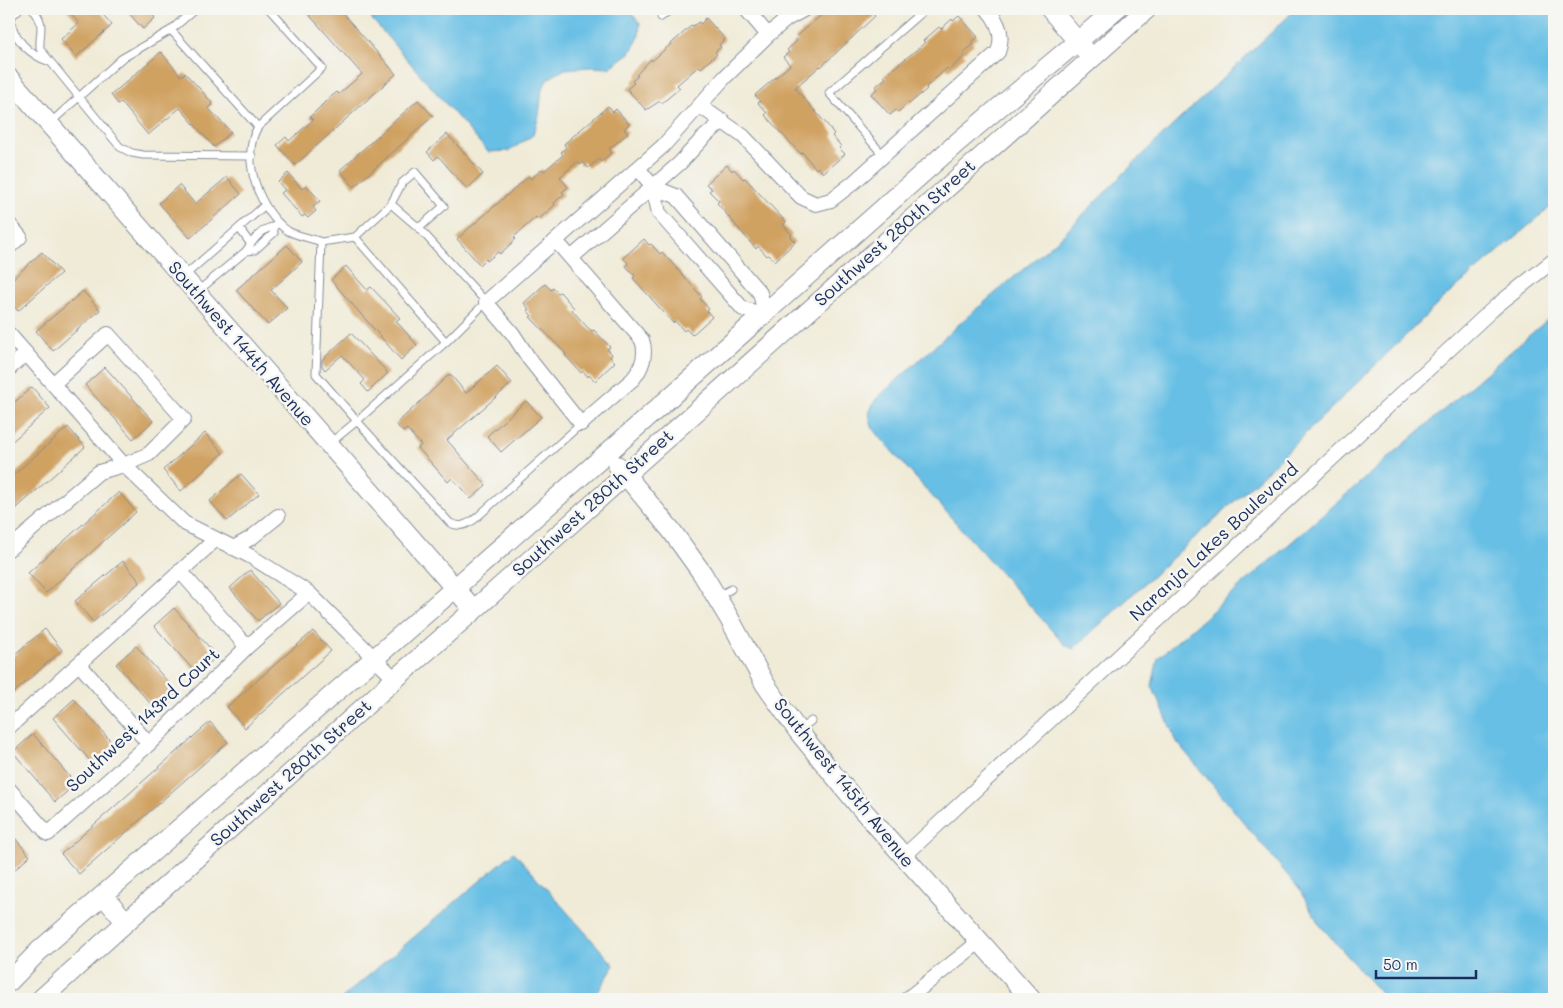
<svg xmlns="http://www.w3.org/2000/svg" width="1563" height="1008" font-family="Mali,sans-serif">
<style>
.water{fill:#67bfe5;stroke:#4177a2}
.building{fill:#d0a262}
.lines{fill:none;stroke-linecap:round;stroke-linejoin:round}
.lane-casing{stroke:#868d9a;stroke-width:9}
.street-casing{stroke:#868d9a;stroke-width:16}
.secondary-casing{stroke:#868d9a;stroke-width:21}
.lane{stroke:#fff;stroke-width:7}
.street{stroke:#fff;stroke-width:14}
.secondary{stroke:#fff;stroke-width:19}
.labels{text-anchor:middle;stroke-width:5;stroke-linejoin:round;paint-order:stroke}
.street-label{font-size:18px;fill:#1b2f5e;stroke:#f6f6f2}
</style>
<rect width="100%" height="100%" fill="#f6f6f2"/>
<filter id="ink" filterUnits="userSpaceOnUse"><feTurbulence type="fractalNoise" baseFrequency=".02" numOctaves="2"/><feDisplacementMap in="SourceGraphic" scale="10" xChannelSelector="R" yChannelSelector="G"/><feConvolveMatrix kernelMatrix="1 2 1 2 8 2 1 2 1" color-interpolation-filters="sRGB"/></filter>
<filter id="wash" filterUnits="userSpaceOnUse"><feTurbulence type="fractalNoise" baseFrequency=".0096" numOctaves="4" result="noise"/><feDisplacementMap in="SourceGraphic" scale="20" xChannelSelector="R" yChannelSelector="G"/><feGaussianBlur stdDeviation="1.12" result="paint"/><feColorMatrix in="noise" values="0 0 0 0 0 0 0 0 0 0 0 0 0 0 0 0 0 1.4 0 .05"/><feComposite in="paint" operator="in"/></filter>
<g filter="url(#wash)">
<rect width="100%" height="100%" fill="#f0ebd7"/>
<path class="water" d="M363,9H627L640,23L639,37L630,53L609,68L591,67L565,69L548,79L542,89L539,116L533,135L509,151L488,152Z
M1296,9H1554V204L1445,297L1263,475L1073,649L1064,644L890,449L872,427L869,413L876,399L967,317L1060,238L1145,152Z
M1554,314V999H1386L1319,924L1299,889L1177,742L1152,686L1158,658Z
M514,852L614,965L594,999H341Z"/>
<g id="blocks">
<path class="building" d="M66,9H98L112,25L76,57L61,39L79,23Z
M125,9H160L153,15L155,18L143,29Z
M304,9H339L396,74L295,165L277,145L286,137L289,141L313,120L310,117L328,99L337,92L339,94L362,74Z
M828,9H868L875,16L821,67L820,66L795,88L829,127L834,134L832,136L841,146L839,148L845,154L823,173L818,167L816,169L802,152L801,154L780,132L765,115L767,113L758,103L760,101L755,95L790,65L783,57L789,52L787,50L797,41L795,38Z
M959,16L978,37L972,42L974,44L963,53L965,56L949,70L947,68L926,87L927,89L909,104L908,103L898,112L896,110L890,115L871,94L877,89L875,87L886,78L884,76L920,47L925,42L923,41L939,27L941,29L952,19L953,21Z
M706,18L725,39L719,45L721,47L715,52L717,54L701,68L699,66L693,71L677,85L680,88L662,103L660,101L646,110L627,89L634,83L632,81L638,76L636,75L651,59L652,61L692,25L693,26L699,22L701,24Z
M161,52L181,76L185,73L201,90L213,104L208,108L231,132L214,147L180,108L148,135L121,102L118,104L111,95Z
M418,100L433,116L354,187L340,170Z
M608,106L613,112L616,109L629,124L624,129L628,133L609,149L612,152L601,162L599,159L588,168L583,162L581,165L578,161L560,177L568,187L562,192L564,194L554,203L555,205L538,220L536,217L514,237L516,239L500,254L498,252L487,261L486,259L480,265L457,239L529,176L531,179L542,169L544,171L563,155L561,152L566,148L564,144Z
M447,134L483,174L467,189L438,156L434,160L427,152Z
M727,165L732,171L734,169L743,179L745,178L786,222L783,225L792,235L790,237L795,242L775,261L769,255L767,256L758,246L756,249L717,203L719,201L709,191L712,189L706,184Z
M288,173L302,189L306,185L320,201L313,207L316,211L308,218L305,215L302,217L281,193L285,190L278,182Z
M227,177L241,194L190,238L159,203L179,185L195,204Z
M644,239L649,245L651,244L660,254L662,252L702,297L700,299L709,309L707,311L712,317L692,335L686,329L684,331L675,321L673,323L633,278L635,276L626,266L628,263L623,258Z
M287,245L302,262L271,290L287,308L268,325L236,290Z
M42,252L61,273L18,311L9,301V282Z
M346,266L367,290L371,287L389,306L400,318L396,321L417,345L401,360L331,280Z
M545,284L551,290L553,288L558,293L560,292L574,308L572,310L587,327L592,331L594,330L610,347L607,349L612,354L610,357L615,362L595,381L589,375L588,377L583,371L581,373L565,355L566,354L530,317L532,316L527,310L529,309L524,303Z
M83,291L100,310L53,351L36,331Z
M351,333L388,373L368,392L361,384L365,380L342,355L325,370L322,366V360Z
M497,366L512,383L447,440L486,485L471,499L452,478L448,482L418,448L421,445L407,429L403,432L396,424L450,374L466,393Z
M105,367L153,421L133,439L85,385Z
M32,387L50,408L9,444V407Z
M526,401L541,417L501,452L487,436Z
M68,427L85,447L9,515V479Z
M205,433L223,453L181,491L163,470Z
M241,474L259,494L227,521L210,501Z
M119,492L136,512L46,593L28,573Z
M123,561L140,582L93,622L75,601Z
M250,570L279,603L258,621L230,588Z
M174,608L217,656L197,674L154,626Z
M45,629L62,650L9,697V659Z
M313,631L331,651L245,728L227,707Z
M136,646L177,692L156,710L116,664Z
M74,699L114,745L93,764L53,718Z
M210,722L228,742L79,874L61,854Z
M33,734L76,784L55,802L13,752Z
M9,831L30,856L9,875Z"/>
</g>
</g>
<g filter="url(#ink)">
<use href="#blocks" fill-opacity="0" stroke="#868d9a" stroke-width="1"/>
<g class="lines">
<g class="lane-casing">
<path id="lane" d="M19,9L11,17C11,38 31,56 50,62
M33,9C46,26 39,29 40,49L120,147L132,153L143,155L252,156
M269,9L322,68L258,127C239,157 260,212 288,231C297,236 311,238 321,242
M661,17L671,9
M171,30L258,127
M49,124L121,59L171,30L195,9
M883,155L829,93L925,9
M391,204L402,183L415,172L444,206L419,228
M239,228L250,243
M355,237L391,204L419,228L486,302L446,342L357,421L450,523C460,528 466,525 475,519L581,424
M246,251L255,250L274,233L273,228
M183,277L265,205
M198,291L246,251C250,244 261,230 269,228C274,227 275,226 279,223
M329,444L357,421L316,374L321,242L355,237L446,342
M717,597L731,589
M798,731L811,721"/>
</g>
<g class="street-casing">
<path id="street" d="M746,9L768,35
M779,9L787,19
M700,106L743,136L801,197L816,204L831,200L853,183L998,52C1004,36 999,22 987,9
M638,168L653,187L659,213L674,230L743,309L765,314L760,293L676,196L653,187
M9,224L20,237L9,247
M556,241L642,340C647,354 642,368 633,379L581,424L530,360L513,334L486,302L663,146L725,77L768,35L787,19L805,9
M571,258L680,163L703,138L723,121
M9,334L124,465L184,523L250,556L309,593L395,679
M9,369L26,353
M233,548L251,538L278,516
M9,549L99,472L124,465L149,454L184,419L108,334L53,384
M180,571L247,647
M79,664L149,744
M9,727L215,540
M9,789L48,834L149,744L247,647L309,593
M903,857L1495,307L1554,260
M907,999L979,942"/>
</g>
<g class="secondary-casing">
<path id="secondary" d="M1050,9L1085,50
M9,78L474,610
M618,466L671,530L702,573L729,618L765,684L798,731L860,807L1031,999
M103,895L126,922
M9,982L39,951L455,588L959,141L1116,9
M41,999L395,679L474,610L1147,9"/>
</g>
<use href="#lane" class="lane"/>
<use href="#street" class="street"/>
<use href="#secondary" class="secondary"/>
</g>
</g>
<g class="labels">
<g class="street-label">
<text transform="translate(895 233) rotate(-42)" y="6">Southwest 280th Street</text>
<text transform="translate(241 344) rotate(49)" y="6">Southwest 144th Avenue</text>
<text transform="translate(593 503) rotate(-42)" y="6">Southwest 280th Street</text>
<text transform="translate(1214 542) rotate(-43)" y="6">Naranja Lakes Boulevard</text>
<text transform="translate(143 720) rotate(-43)" y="6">Southwest 143rd Court</text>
<text transform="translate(291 773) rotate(-42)" y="6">Southwest 280th Street</text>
<text transform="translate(844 783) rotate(51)" y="6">Southwest 145th Avenue</text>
</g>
</g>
<rect width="1563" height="1008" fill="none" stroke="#f6f6f2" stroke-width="30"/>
<path d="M1376 970v8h100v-8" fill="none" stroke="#1b2f5e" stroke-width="2.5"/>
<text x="1383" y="970" font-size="15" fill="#1b2f5e" stroke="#f6f6f2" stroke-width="4" paint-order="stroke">50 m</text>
</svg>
